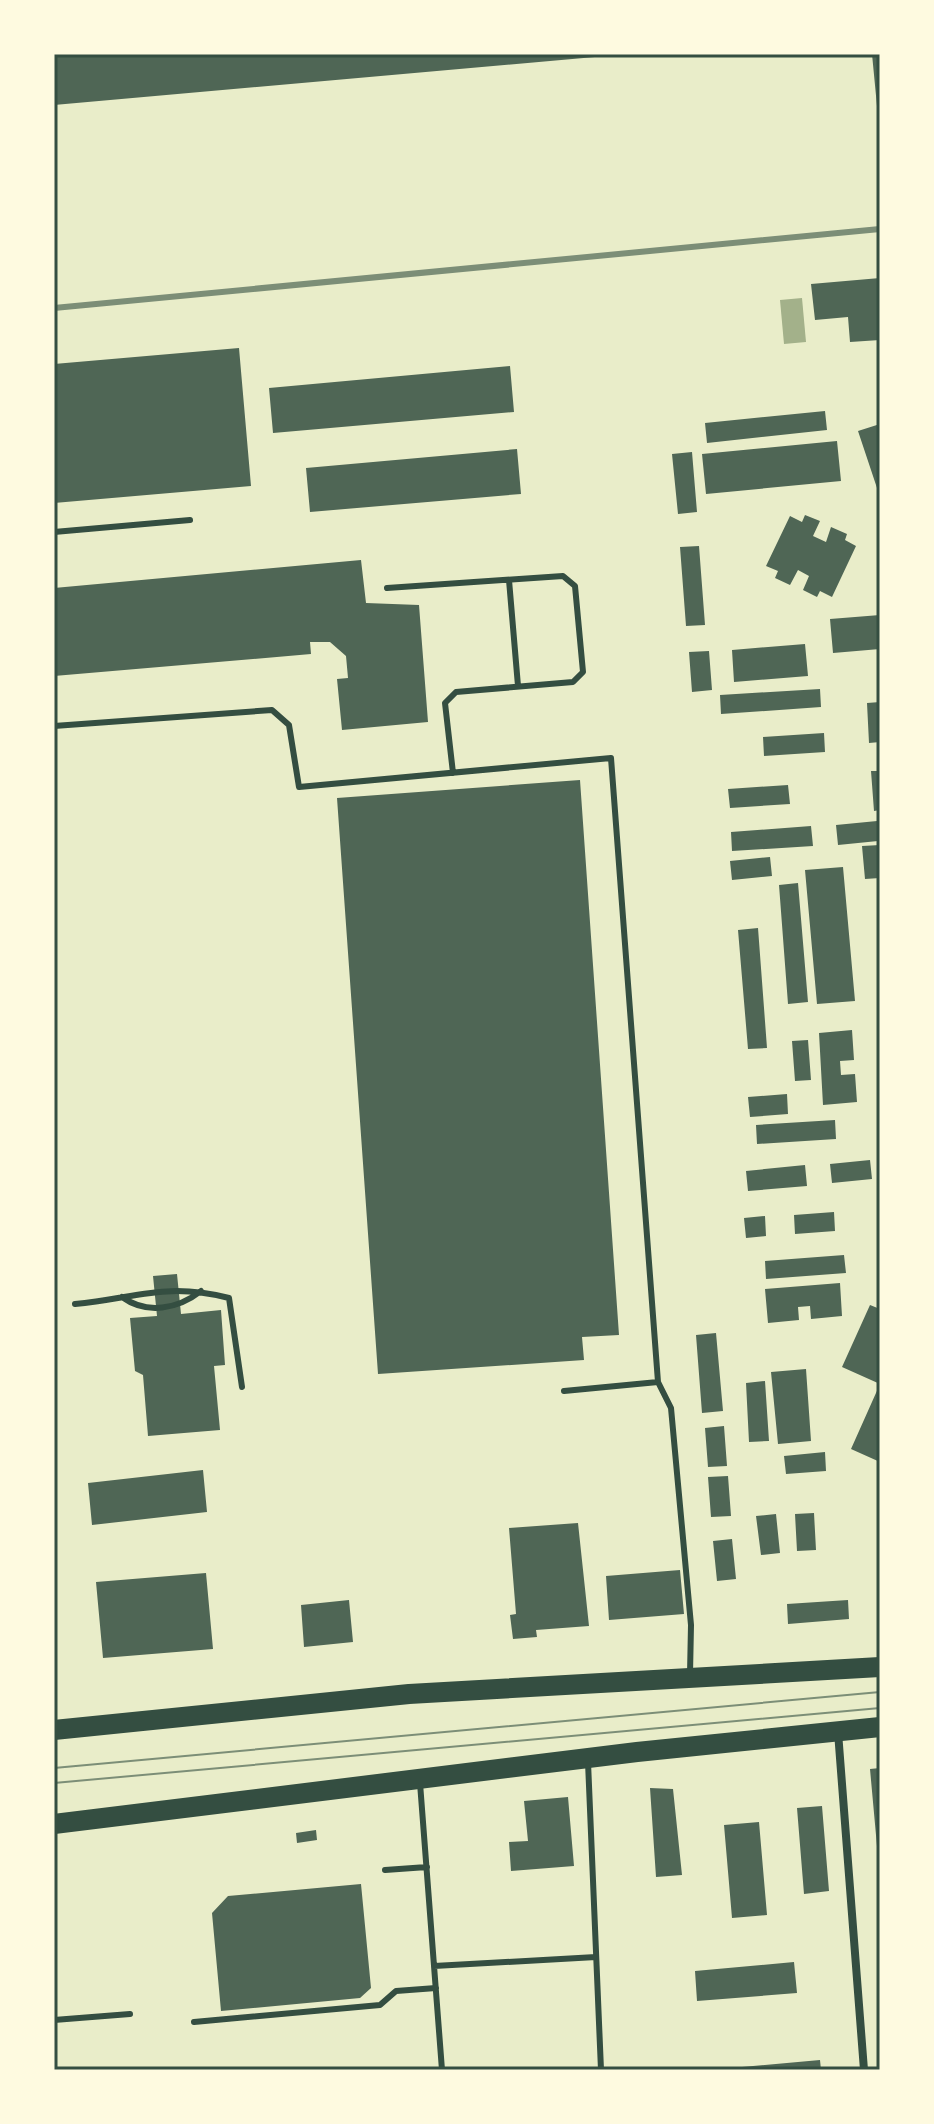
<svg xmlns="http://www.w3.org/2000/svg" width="934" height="2124" font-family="Arial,sans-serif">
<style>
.water{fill:#a3b18a}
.building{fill:#4f6655}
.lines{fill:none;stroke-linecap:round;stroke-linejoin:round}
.service{stroke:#344e41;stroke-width:6}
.minor{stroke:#344e41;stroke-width:8}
.primary{stroke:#344e41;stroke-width:20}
.tram{stroke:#7c8e77;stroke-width:2}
.rail{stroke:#7c8e77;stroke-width:6}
.neatline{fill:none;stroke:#344e41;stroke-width:3}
</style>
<rect width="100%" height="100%" fill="#e9edc9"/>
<path class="water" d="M802,298L806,342L784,344L780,300Z"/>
<path class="building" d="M54,54H606V56L54,105Z
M872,54H880V105L877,106Z
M880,278V340L850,342L848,317L815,320L811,284Z
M239,348L251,486L54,503V364Z
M510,366L514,412L273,433L269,388Z
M825,411L827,430L707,443L705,423Z
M880,424V497L858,431Z
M837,441L841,481L706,494L702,454Z
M517,449L521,494L310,512L306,468Z
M692,452L697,512L678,514L672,454Z
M805,515L820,521L813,536L826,542L831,527L847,534L845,540L856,546L832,597L820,591L817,597L803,590L809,576L798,570L790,585L775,578L778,571L766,566L790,516L802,522Z
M699,546L705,625L686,626L680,547Z
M361,560L366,603L419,605L428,722L342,730L337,679L348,678L346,656L330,642H310L311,654L54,676V588Z
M880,615V649L833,653L830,619Z
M805,644L808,676L734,682L732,650Z
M709,651L712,690L692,692L689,652Z
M820,689L821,707L721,714L720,695Z
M880,702V742L869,743L867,703Z
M824,733L825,752L764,756L763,737Z
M871,771H880V810L874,811Z
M580,780L619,1335L582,1337L584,1360L378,1374L337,798Z
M788,785L790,804L730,808L728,789Z
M877,821L878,841L838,845L836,825Z
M811,826L813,846L732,851L731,832Z
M880,845V878L865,879L862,846Z
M770,857L772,876L732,880L730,861Z
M843,867L855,1001L817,1004L805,870Z
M798,883L808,1002L788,1004L779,885Z
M758,928L767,1048L748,1049L738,930Z
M852,1030L854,1060L840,1061L841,1075L855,1074L857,1102L823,1105L819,1033Z
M808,1040L811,1080L795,1081L792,1041Z
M787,1094L788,1114L750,1117L748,1097Z
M835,1120L836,1139L757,1144L756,1125Z
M870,1160L872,1179L832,1183L830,1164Z
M805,1165L807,1186L748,1191L746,1171Z
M834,1212L835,1231L795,1234L794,1215Z
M765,1216L766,1236L746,1238L744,1218Z
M844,1255L846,1273L766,1279L765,1261Z
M177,1274L181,1314L221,1310L225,1365L214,1366L220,1430L148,1436L143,1375L135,1371L130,1318L157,1316L153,1276Z
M840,1283L842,1316L811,1319L810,1306L798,1307L799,1320L768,1323L765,1289Z
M870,1305L880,1309V1462L851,1449L880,1384L842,1367Z
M716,1333L723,1411L702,1413L696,1335Z
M806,1369L811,1441L778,1444L771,1372Z
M765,1381L769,1441L749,1442L746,1383Z
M724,1426L727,1466L708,1467L705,1428Z
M825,1452L826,1471L786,1474L784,1456Z
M203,1470L207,1512L92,1525L88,1483Z
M728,1476L731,1516L711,1517L708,1477Z
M814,1513L816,1550L797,1551L795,1514Z
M776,1514L780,1553L761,1555L756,1516Z
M578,1523L589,1626L536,1630L537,1637L513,1639L510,1615L516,1614L509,1528Z
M732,1539L736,1579L717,1581L713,1541Z
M680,1570L684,1614L609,1620L606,1576Z
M206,1573L213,1649L103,1658L96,1582Z
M349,1600L353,1642L304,1647L301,1605Z
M848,1600L849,1619L788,1624L787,1604Z
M880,1768V1846H877L870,1769Z
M650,1788L673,1789L682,1875L656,1877Z
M568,1797L574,1866L511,1871L509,1842L528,1841L524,1801Z
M822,1806L829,1891L804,1894L797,1808Z
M759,1822L767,1915L732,1918L724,1825Z
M316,1830L317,1840L297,1843L296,1833Z
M361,1884L371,1988L360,1998L221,2011L212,1913L228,1896Z
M794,1962L797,1993L697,2001L695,1971Z
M820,2060L821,2070H742V2067Z"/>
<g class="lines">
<path class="service" d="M54,532L190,520
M509,580L518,686
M387,588L563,576L575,586L583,672L573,682L456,692L445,703L453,773
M54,726L272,710L289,725L299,787L611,758L658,1382L564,1391
M122,1297C147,1315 178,1309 201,1291
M75,1304C137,1298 165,1282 229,1298L242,1387
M658,1382L671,1408L691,1625L690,1674
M588,1762L601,2070
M420,1783L442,2070
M385,1870L427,1867
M434,1966L596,1957
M54,2020L130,2014
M194,2022L380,2005L396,1991L436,1988"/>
<path class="minor" d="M838,1732L864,2070"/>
<path class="primary" d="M54,1730L409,1694L880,1667
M54,1824L637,1752L880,1727"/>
<path class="tram" d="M54,1768L880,1692
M54,1783L880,1708"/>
<path class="rail" d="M54,308L880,229"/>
</g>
<rect width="934" height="2124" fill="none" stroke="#fefae0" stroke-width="112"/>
<rect x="56" y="56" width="822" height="2012" class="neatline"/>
</svg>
